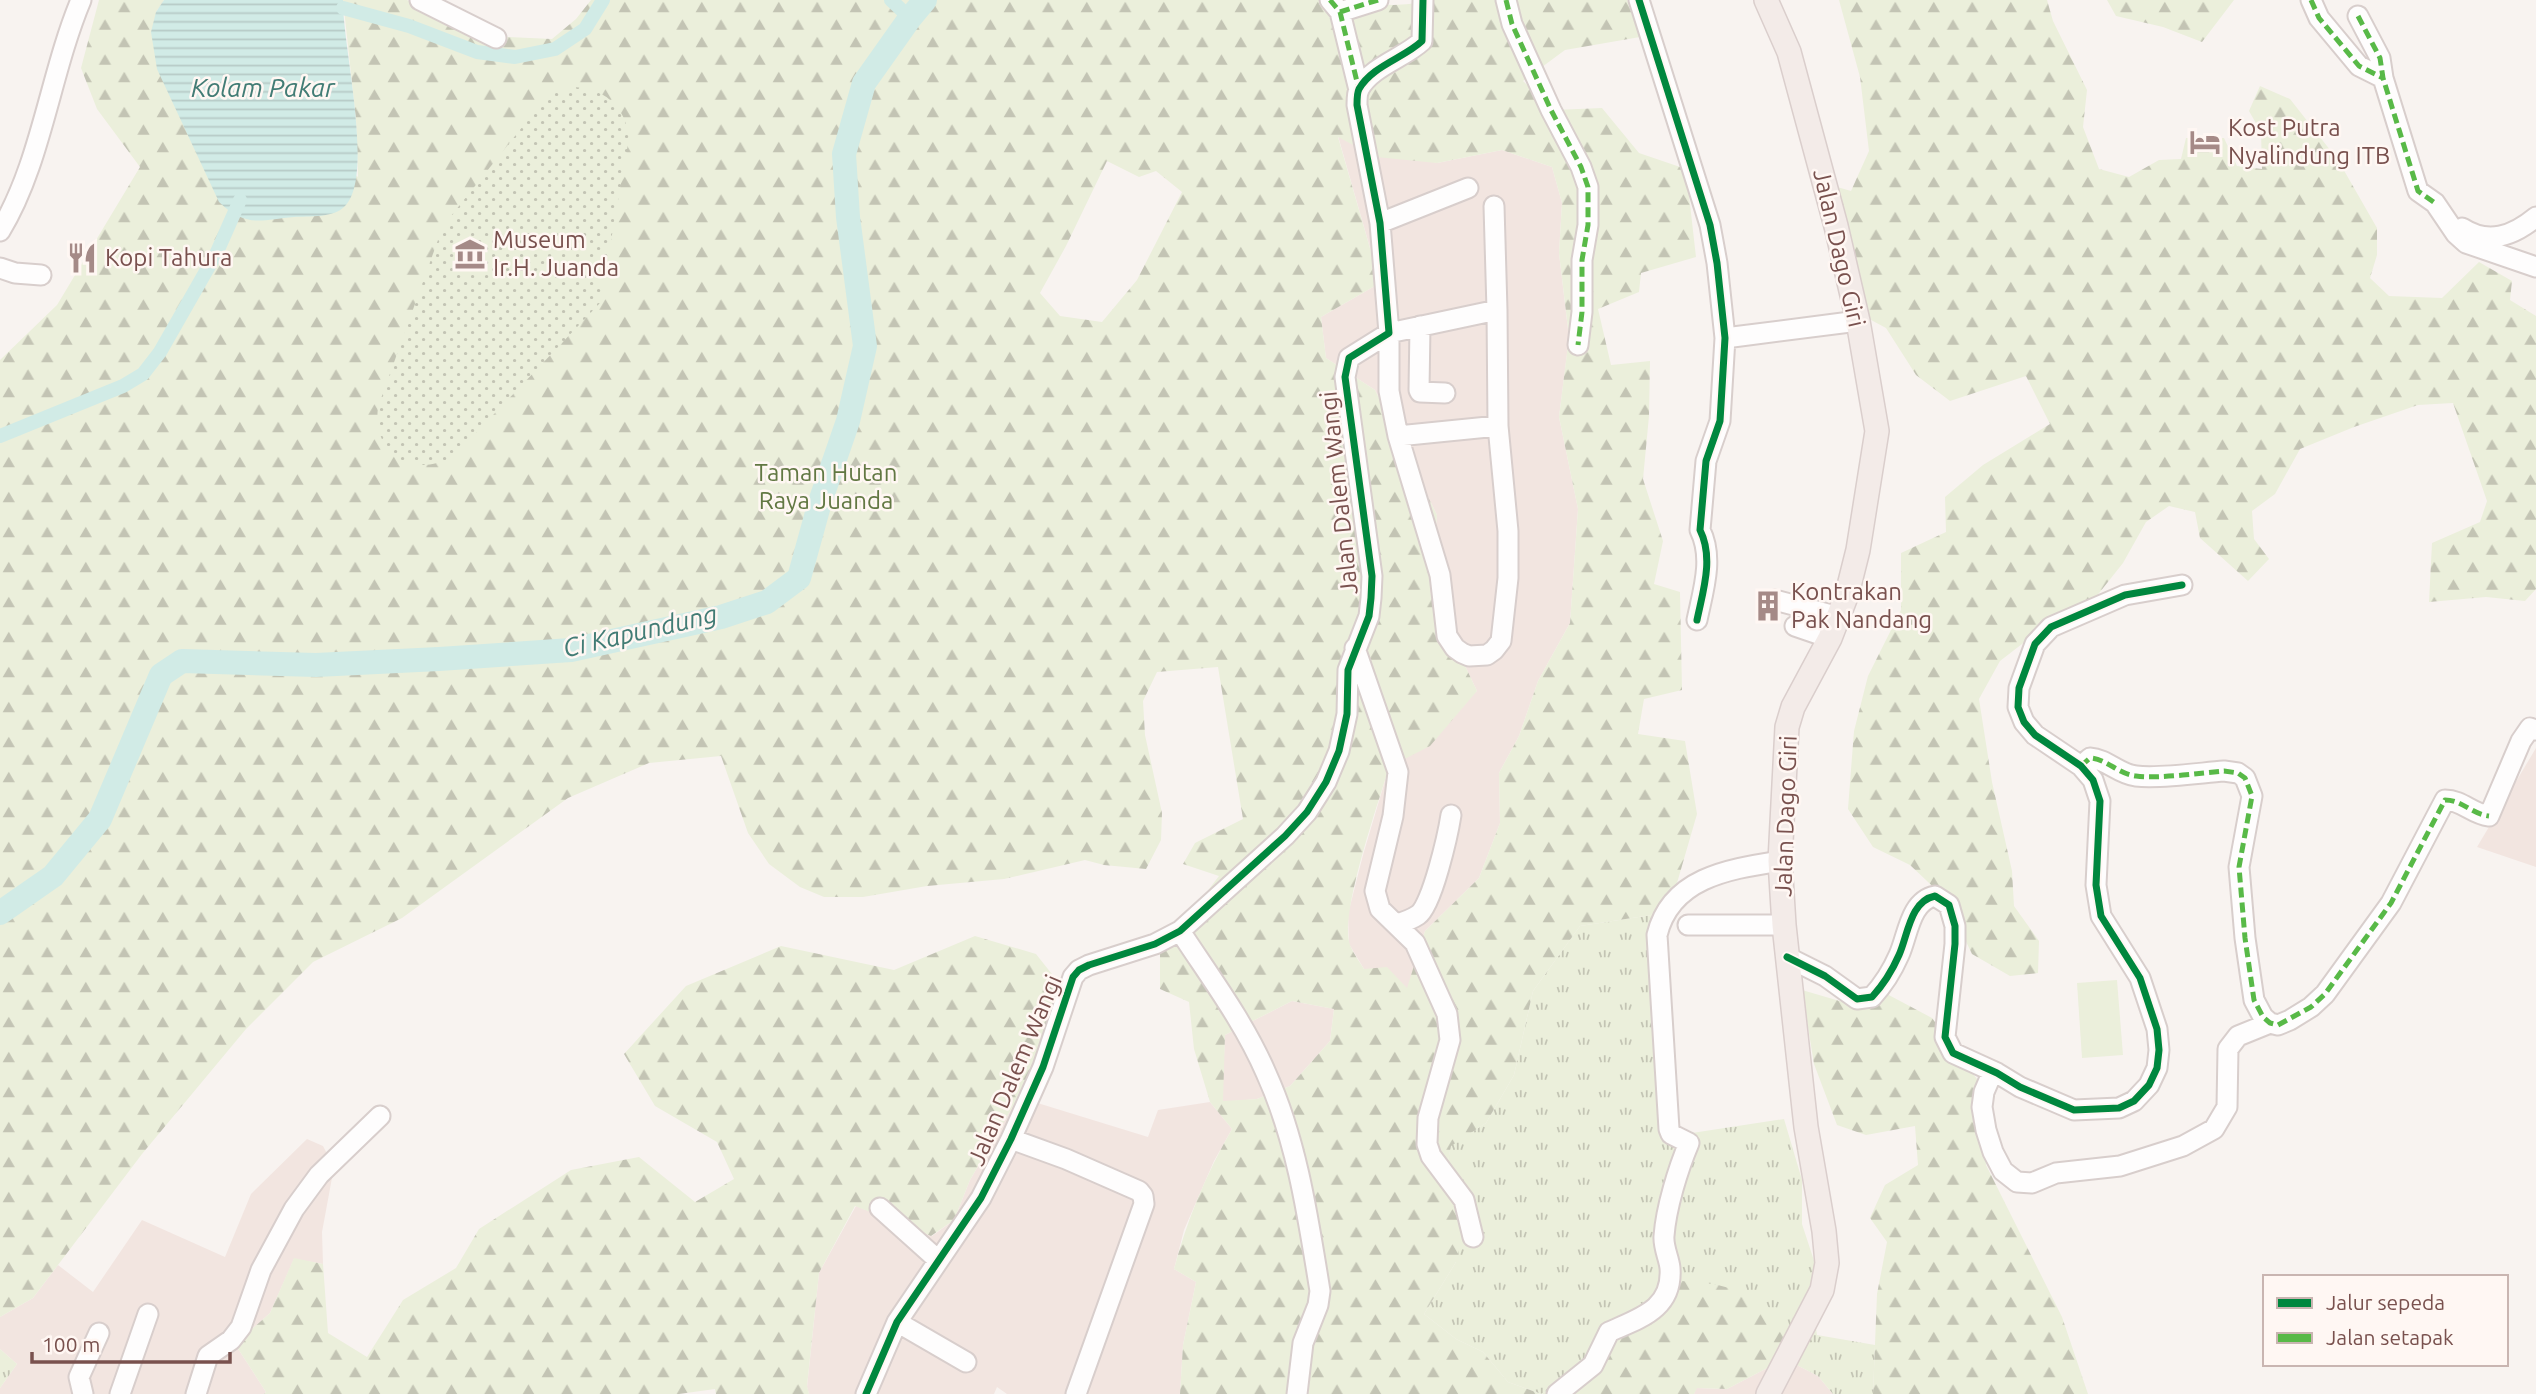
<svg xmlns="http://www.w3.org/2000/svg" width="2536" height="1394" font-family="Ubuntu,sans-serif">
<style>
.residential{fill:#f2e5e0}
.grass{fill:url(#grass-tufts)}
.forest{fill:url(#forest-firs);fill-rule:evenodd}
.park{fill:url(#park-dots)}
.garden{fill:#ebefdb}
.water{fill:url(#water-rules)}
.lines{fill:none;stroke-linecap:round;stroke-linejoin:round}
.canal{stroke:#d1ebe6;stroke-width:14}
.river{stroke:#d1ebe6;stroke-width:24}
.minor-casing{stroke:#d8cecc;stroke-width:23}
.major-casing{stroke:#dacecc;stroke-width:26}
.minor{stroke:#fefdfd;stroke-width:19}
.major{stroke:#f3ebe8;stroke-width:23}
.quiet{stroke:#58b947;stroke-width:5;stroke-dasharray:10 5;stroke-linecap:butt}
.cycleway-casing{stroke:#fff7f3;stroke-width:11}
.cycleway{stroke:#00873e;stroke-width:7}
.labels{text-anchor:middle;stroke-width:5;stroke-linejoin:round;paint-order:stroke}
.poi-label{font-size:24px;fill:#79514e;stroke:#fff7f3;text-anchor:start}
.street-label{font-size:24px;fill:#79514e;stroke:#fff7f3}
.park-label{font-size:24px;fill:#627843;stroke:#fff7f3}
.water-label{font-size:26px;font-style:italic;fill:#427c75;stroke:#fff7f3}
</style>
<defs>
<pattern id="grass-tufts" width="24" height="20" patternUnits="userSpaceOnUse" patternTransform="scale(1.75)"><rect width="24" height="20" fill="#ebefdb"/><path d="M3 7l-1-3M5 7V3M7 7l1-3M15 17l-1-3M17 17v-4M19 17l1-3" fill="none" stroke="#c3c4b4"/></pattern>
<pattern id="forest-firs" width="22" height="20" patternUnits="userSpaceOnUse" patternTransform="scale(1.75)"><rect width="22" height="20" fill="#ebefdb"/><path d="M5 1l3.5 6h-7zM16 11l3.5 6h-7z" fill="#c3c4b4"/></pattern>
<pattern id="park-dots" width="8" height="8" patternUnits="userSpaceOnUse" patternTransform="scale(1.75)"><rect width="8" height="8" fill="#ebefdb"/><path d="M2 2h.1M6 6h.1" fill="none" stroke="#c3c4b4" stroke-width="1.8" stroke-linecap="round"/></pattern>
<pattern id="water-rules" width="6" height="5" patternUnits="userSpaceOnUse" patternTransform="scale(1.75)"><rect width="6" height="5" fill="#d1ebe6"/><path d="M0 2.5h6" fill="none" stroke="#b7cbc7"/></pattern>
</defs>
<rect width="100%" height="100%" fill="#f8f3f0"/>
<path class="residential" d="M1338,136L1437,163L1502,150L1552,167L1562,203L1559,253L1569,338L1559,417L1578,509L1570,623L1538,681L1519,736L1499,773L1500,823L1479,878L1425,931L1408,989L1364,969L1349,944L1348,914L1363,855L1389,767L1477,691L1430,592L1437,515L1375,390L1326,358L1321,317L1380,283Z
M2536,748V867L2477,847Z
M1292,1001L1334,1009L1330,1041L1290,1086L1257,1099L1222,1102L1225,1035Z
M1018,1097L1148,1137L1158,1110L1210,1102L1232,1129L1214,1161L1184,1230L1174,1269L1196,1282L1183,1345L1180,1394H1007L997,1387L994,1394H809L807,1387L819,1273L856,1206L932,1236L954,1220L970,1180Z
M307,1139L323,1146L334,1167L322,1232L323,1264L294,1259L270,1313L235,1344L266,1392L264,1394H0V1388L17,1364L0,1349V1317L33,1298L58,1265L93,1292L142,1220L225,1257L251,1194Z
M1793,1363L1818,1376L1833,1394H1694L1696,1388L1727,1389L1775,1364Z"/>
<path class="grass" d="M1658,914L1666,1137L1784,1119L1802,1180V1224L1820,1279L1813,1308L1817,1335L1875,1345L1873,1394H1833L1818,1376L1793,1363L1571,1378L1541,1394L1508,1382L1483,1352L1456,1339L1424,1314L1456,1262L1446,1171L1451,1145L1486,1123L1514,1075L1533,991L1580,926Z
M0,1349L17,1364L0,1388Z"/>
<path class="forest" d="M99,0H164L156,12L358,177L356,120L343,0H407L426,11L488,36L552,39L576,19L591,0H1358C1377,6 1407,7 1426,0H1627L1640,37L1565,50L1523,81L1554,110L1602,108L1639,153L1686,169L1696,257L1641,273L1639,292L1598,309L1611,365L1650,361L1649,416L1643,479L1663,541L1654,584L1680,592L1682,690L1644,699L1638,734L1685,741L1697,814L1677,883L1658,914L1580,926L1533,991L1514,1075L1486,1123L1451,1146L1446,1171L1470,1207L1456,1262L1424,1314L1456,1339L1483,1352L1508,1382L1541,1394L1571,1378L1671,1280L1714,1284L1759,1296L1790,1332L1775,1364L1727,1389L1697,1388L1694,1394H1180L1183,1345L1196,1282L1174,1269C1187,1220 1206,1174 1232,1129L1210,1102L1194,1049L1189,1002L1160,989V953L1219,876L1183,864L1195,843L1243,819L1218,667L1157,672L1143,701L1145,735L1162,813L1161,840L1146,869L1104,865L1085,860L1004,879L927,886L863,897H824L800,887L769,864L748,833L721,756L649,763L568,798L402,918L313,962L246,1029L142,1154L33,1298L0,1317V360L57,305L140,167L97,109L81,68ZM1338,137L1376,157L1437,163L1502,150L1552,167L1562,203L1559,253L1569,337L1559,417L1578,509L1570,623L1538,681L1519,736L1499,773L1500,823L1479,878L1425,931L1407,988L1387,967L1364,969C1359,961 1353,953 1350,945C1339,914 1379,802 1389,767L1430,746L1477,691L1430,592L1437,515L1375,390L1326,358L1321,317L1380,283ZM1107,161L1139,177L1156,171L1182,192L1137,280L1102,322L1060,316L1040,293L1066,246ZM1292,1001L1334,1009L1330,1041L1290,1086L1257,1099L1223,1101L1225,1035Z
M1839,0H2047L2053,21L2087,90L2083,127L2099,169L2129,177L2159,160L2181,159L2186,138H2224L2237,166L2262,169L2261,132L2249,111L2260,86L2290,99L2338,160L2377,228V255L2370,278L2389,296L2442,298L2479,262L2512,281L2510,300L2536,316V589L2525,601L2486,597L2429,602L2432,543L2480,522L2487,501L2453,403L2418,405L2354,427L2300,449L2275,494L2252,511L2254,539L2269,559L2248,581L2200,538L2195,512L2169,506L2146,522L2123,563L2088,607L2035,634L2000,661L1979,699L1992,782L2012,871L2014,906L2039,941L2038,973L2010,976L1972,954L1945,898L1910,865L1873,847L1848,809L1854,731L1868,676L1901,610V553L1946,532L1945,497L1983,465L2050,424L2026,376L1950,401L1916,375L1886,328L1858,313L1827,184L1851,191L1869,151L1860,77Z
M2107,0H2234L2202,42L2163,27L2116,16Z
M975,936L1036,954L1063,988L1044,1053L970,1180L954,1220L931,1236L855,1206L819,1273L807,1386L809,1394H716L715,1389L679,1394H264L266,1392L235,1344L270,1313L294,1258L323,1264L328,1333L367,1357L403,1300L456,1268L479,1229L571,1170L639,1157L695,1202L734,1179L717,1142L655,1106L624,1054L686,986L781,946L894,970Z
M1802,990L1843,1002L1885,993L1932,1018L1988,1094L1986,1165L2062,1317L2088,1394H1873L1877,1294L1887,1242L1870,1218L1885,1185L1918,1165L1915,1126L1866,1135L1837,1125L1814,1064Z"/>
<path class="park" d="M570,87C603,87 625,105 629,138L600,303L454,456C413,479 372,456 378,407L443,226L547,96Z"/>
<path class="garden" d="M2117,980L2123,1055L2082,1058L2077,983Z"/>
<path class="water" d="M164,0H343C342,44 375,176 345,206C334,218 309,216 294,217C260,220 246,228 219,202L157,69L151,32L156,12Z"/>
<g class="lines">
<path class="canal" d="M891,0L910,18
M343,8L409,26L477,52L515,57L555,49L585,29L603,0
M0,436L123,386L143,374L160,352L217,252L240,200"/>
<path class="river" d="M0,913L53,876L100,819L161,675L182,661L316,665L439,659L571,650L721,617L767,602L799,578L820,502L848,421L865,346L848,217L844,154L864,83L910,18L925,0"/>
<g class="minor-casing">
<path id="minor" d="M420,0L496,38
M1330,0L1340,12L1359,90
M1506,0L1512,24L1551,110L1581,167L1588,187V225L1582,260V312L1578,345
M1639,0L1710,225L1717,263L1725,338L1720,421L1706,461L1700,530C1714,558 1703,591 1697,620
M2311,0L2319,18L2359,66L2383,78
M1340,12L1378,0
M2358,16L2380,58L2383,78L2418,191L2435,203L2456,234L2466,243L2536,267
M1380,223L1468,188
M2462,228C2488,245 2513,236 2536,217
M0,231C41,164 50,74 81,0
M0,268L15,273L41,275
M1497,310L1389,333V391L1398,436L1498,426
M1420,326L1419,390L1420,392L1445,393
M1725,338L1858,321
M1398,436L1440,575L1447,636L1455,648L1462,653L1469,656L1487,655L1494,650L1501,641L1508,578V531L1498,426L1497,310L1494,206
M1775,600L1839,617
M1795,626L1830,638
M1355,648L1398,772L1393,816L1375,891L1380,909L1415,943L1447,1014L1450,1040L1428,1118L1427,1144L1431,1156L1464,1200L1473,1237
M2081,766L2090,758C2107,759 2118,774 2136,776C2159,779 2199,773 2224,771L2238,773L2245,778L2252,796L2239,867L2245,938L2254,1000L2263,1017L2270,1023
M1397,924C1404,922 1412,919 1418,915C1432,906 1448,834 1451,815
M1688,925H1784
M1180,931C1210,977 1244,1022 1266,1073C1297,1141 1308,1217 1320,1291L1318,1305L1303,1343L1297,1394
M1787,957L1825,976L1857,999L1872,997C1884,984 1892,971 1899,955C1908,935 1910,901 1935,896L1949,905L1955,926V944L1945,1037L1953,1053L1997,1073L2020,1087L2074,1110L2119,1108L2134,1101L2149,1085L2157,1068L2159,1050L2157,1029L2140,978L2101,916L2096,885L2100,801L2093,780L2081,766L2035,735L2024,722L2018,707L2019,688L2035,644L2051,627L2125,595L2182,585
M1993,1071L1984,1092L1982,1107L1986,1130L1993,1152L2003,1171L2017,1182L2032,1183L2056,1173L2120,1166L2183,1146L2214,1129L2227,1107L2228,1049L2238,1036L2270,1023L2278,1025L2290,1020L2311,1007L2325,994L2391,903L2445,800C2462,800 2472,814 2489,816L2521,741L2530,728L2536,730
M1011,1139L1066,1159L1139,1191L1143,1196L1144,1204L1076,1394
M880,1208L938,1260
M897,1322L966,1362
M83,1394L79,1377L99,1333
M120,1394L148,1314
M196,1394L208,1356L231,1340L241,1327L261,1270L294,1209L319,1175L380,1116
M866,1394L897,1322L981,1198L1011,1139L1043,1067L1073,977L1079,970L1089,965L1155,944L1180,931L1285,836L1307,812L1326,782L1339,751L1347,714L1348,670L1369,616L1371,598L1372,576L1345,377L1349,358L1389,333L1380,223L1357,105C1357,101 1357,93 1359,89C1372,66 1404,58 1422,41L1423,0
M1557,1394L1593,1365L1609,1332C1640,1318 1673,1309 1670,1268C1669,1258 1663,1247 1664,1236C1666,1208 1678,1169 1689,1143L1671,1134L1669,1129L1657,935C1671,877 1730,869 1780,861"/>
</g>
<g class="major-casing">
<path id="major" d="M1766,0L1789,52L1836,226L1858,321L1877,431L1858,550L1847,594L1830,638L1793,707L1787,727L1780,861L1784,925L1806,1127L1824,1231L1827,1263L1822,1290L1768,1394"/>
</g>
<use href="#minor" class="minor"/>
<use href="#major" class="major"/>
<path class="quiet" d="M1330,0L1340,12L1359,90
M1506,0L1512,24L1551,110L1581,167L1588,187V225L1582,260V312L1578,345
M2311,0L2319,18L2359,66L2383,78
M1340,12L1378,0
M2358,16L2380,58L2383,78L2418,191L2435,203
M2081,766L2090,758C2107,759 2118,774 2136,776C2159,779 2199,773 2224,771L2238,773L2245,778L2252,796L2239,867L2245,938L2254,1000L2263,1017L2270,1023L2278,1025L2311,1007L2325,994L2391,903L2445,800C2462,800 2472,814 2489,816"/>
<g class="cycleway-casing">
<path id="cycleway" d="M1639,0L1710,225L1717,263L1725,338L1720,421L1706,461L1700,530C1714,558 1703,591 1697,620
M1787,957L1825,976L1857,999L1872,997C1884,984 1892,971 1899,955C1908,935 1910,901 1935,896L1949,905L1955,926V944L1945,1037L1953,1053L1997,1073L2020,1087L2074,1110L2119,1108L2134,1101L2149,1085L2157,1068L2159,1050L2157,1029L2140,978L2101,916L2096,885L2100,801L2093,780L2081,766L2035,735L2024,722L2018,707L2019,688L2035,644L2051,627L2125,595L2182,585
M866,1394L897,1322L981,1198L1011,1139L1043,1067L1073,977L1079,970L1089,965L1155,944L1180,931L1285,836L1307,812L1326,782L1339,751L1347,714L1348,670L1369,616L1371,598L1372,576L1345,377L1349,358L1389,333L1380,223L1357,105C1357,101 1357,93 1359,89C1372,66 1404,58 1422,41L1423,0"/>
</g>
<use href="#cycleway" class="cycleway"/>
</g>
<defs>
<g id="hotel-bare" transform="scale(2.415)"><path d="M-6-4.5h1.5V1H6V5H4.5V3h-9V5H-6ZM-4 0a1.8 1.8 0 1 1 3.6 0ZM.5 0V-2.5h3Q6-2.5 6 0Z" fill="#a58a87" stroke="#fff7f3" stroke-width="2.5" paint-order="stroke"/></g>
<g id="museum-bare" transform="scale(2.415)"><path d="M0-6L6-3V-2H-6V-3ZM-5-1h2V3h-2ZM-1-1h2V3h-2ZM3-1h2V3H3ZM-6 4H6V6H-6Z" fill="#a58a87" stroke="#fff7f3" stroke-width="2.5" paint-order="stroke"/></g>
<g id="restaurant-bare" transform="scale(2.415)"><path d="M-5-6h1v4h1v-4h1v4h1v-4h1v5L-1.5 .5V6h-2V.5L-5-1ZM5-6V6H3V1.5H1.5Q1.5-4 5-6Z" fill="#a58a87" stroke="#fff7f3" stroke-width="2.5" paint-order="stroke"/></g>
<g id="building-bare" transform="scale(2.415)"><path d="M-4-6H4V6H1V3H-1V6H-4ZM-2.5-4.3h1.7v1.8h-1.7ZM.8-4.3h1.7v1.8H.8ZM-2.5-1h1.7V.8h-1.7ZM.8-1h1.7V.8H.8Z" fill="#a58a87" stroke="#fff7f3" stroke-width="2.5" paint-order="stroke"/></g>
</defs>
<g fill-rule="evenodd">
<use href="#hotel-bare" x="2205" y="142"/>
<use href="#museum-bare" x="470" y="254"/>
<use href="#restaurant-bare" x="82" y="258"/>
<use href="#building-bare" x="1768" y="606"/>
</g>
<g class="labels">
<g class="poi-label">
<text x="2228" y="136">Kost Putra<tspan x="2228" dy="28">Nyalindung ITB</tspan></text>
<text x="493" y="248">Museum<tspan x="493" dy="28">Ir.H. Juanda</tspan></text>
<text x="105" y="266">Kopi Tahura</text>
<text x="1791" y="600">Kontrakan<tspan x="1791" dy="28">Pak Nandang</tspan></text>
</g>
<g class="street-label">
<text transform="translate(1839 248) rotate(77)" y="8">Jalan Dago Giri</text>
<text transform="translate(1339 493) rotate(-96)" y="8">Jalan Dalem Wangi</text>
<text transform="translate(1786 816) rotate(-88)" y="8">Jalan Dago Giri</text>
<text transform="translate(1015 1070) rotate(-67)" y="8">Jalan Dalem Wangi</text>
</g>
<g class="park-label">
<text x="826" y="481">Taman Hutan<tspan x="826" dy="28">Raya Juanda</tspan></text>
</g>
<g class="water-label">
<text x="263" y="97">Kolam Pakar</text>
<text transform="translate(640 631) rotate(-13)" y="9">Ci Kapundung</text>
</g>
</g>
<rect x="2263" y="1275" width="245" height="91" fill="#fff7f3" stroke="#c9b5b1" stroke-width="2"/>
<rect x="2277" y="1298" width="35" height="10" fill="#00873e" stroke="#c9b5b1" stroke-width="2"/>
<text x="2326" y="1310" font-size="21" fill="#79514e">Jalur sepeda</text>
<rect x="2277" y="1333" width="35" height="10" fill="#58b947" stroke="#c9b5b1" stroke-width="2"/>
<text x="2326" y="1345" font-size="21" fill="#79514e">Jalan setapak</text>
<path d="M32 1352v10h198v-10" fill="none" stroke="#79514e" stroke-width="3.5"/>
<text x="42" y="1352" font-size="21" fill="#79514e" stroke="#fff7f3" stroke-width="5" paint-order="stroke">100 m</text>
</svg>
